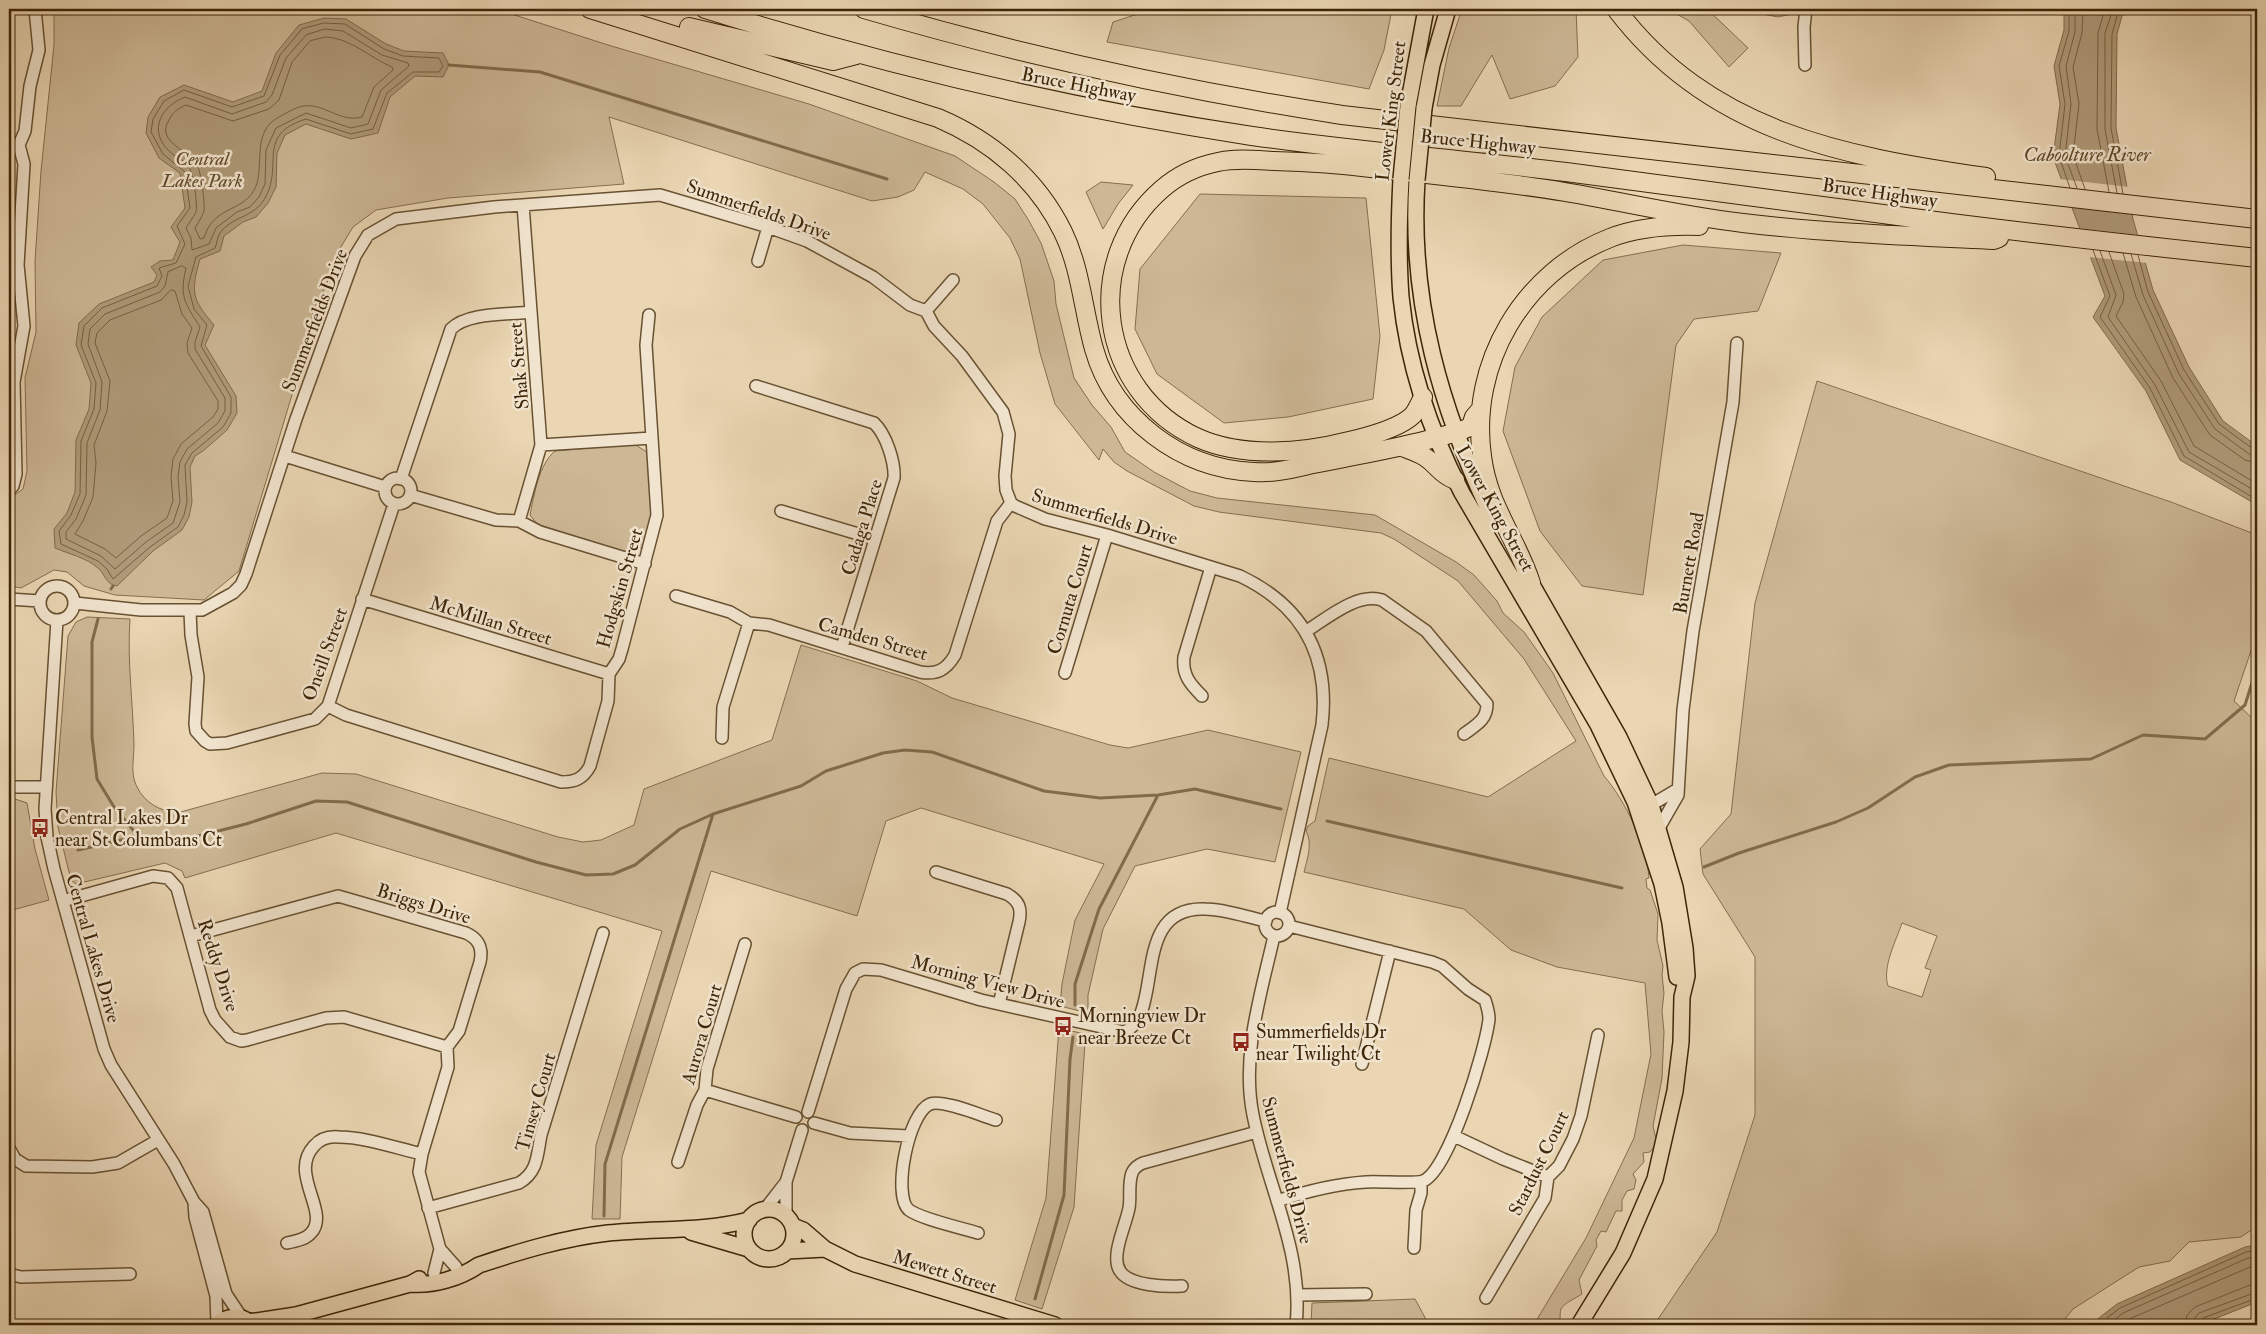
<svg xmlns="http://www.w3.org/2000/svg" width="2266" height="1334" font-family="'IM FELL Double Pica',serif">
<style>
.green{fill:#cdb896;stroke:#856e4e;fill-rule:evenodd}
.water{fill:#af9a79;stroke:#816b4b}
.pier{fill:#ead6b3}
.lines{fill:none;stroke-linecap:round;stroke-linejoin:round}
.shore{stroke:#766040;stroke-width:1}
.stream{stroke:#816b4b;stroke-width:3}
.minor-casing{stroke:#685132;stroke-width:14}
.major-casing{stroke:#3d2507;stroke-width:18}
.highway-casing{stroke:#3d2507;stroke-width:20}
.minor{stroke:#f1e4ce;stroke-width:11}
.major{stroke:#ead6b3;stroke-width:15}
.highway{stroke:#ead6b3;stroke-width:18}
.major-bridge-casing{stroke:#3d2507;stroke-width:18;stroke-linecap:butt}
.major-bridge{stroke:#ead6b3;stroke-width:15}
.labels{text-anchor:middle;stroke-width:5;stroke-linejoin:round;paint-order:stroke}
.street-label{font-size:19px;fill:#3d2507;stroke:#f1e4ce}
.park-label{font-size:19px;font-style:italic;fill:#614a2b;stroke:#f1e4ce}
.poi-label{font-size:19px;fill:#3d2507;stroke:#f1e4ce;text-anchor:start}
.water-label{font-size:20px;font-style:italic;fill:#5f4829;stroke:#f1e4ce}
</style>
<rect width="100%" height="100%" fill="#ead6b3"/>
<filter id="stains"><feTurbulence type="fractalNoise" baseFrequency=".004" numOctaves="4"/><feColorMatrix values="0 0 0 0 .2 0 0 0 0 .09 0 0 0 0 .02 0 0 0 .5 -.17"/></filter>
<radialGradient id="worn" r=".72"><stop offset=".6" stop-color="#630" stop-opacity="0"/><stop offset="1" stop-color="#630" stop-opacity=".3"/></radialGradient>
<path class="green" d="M54,9H496L608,45L809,104L955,156L994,182L1015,199L1029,221L1041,243L1054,281L1056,304L1074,378L1092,405L1111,427L1125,452L1154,472L1190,491L1217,498L1375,515L1456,562L1474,575L1497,601L1503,613L1524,632L1553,673L1604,776C1625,800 1647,846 1649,878L1646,879L1647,888L1650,890L1658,914L1657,940L1663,966L1662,975L1664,993L1662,1011L1664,1032L1662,1078L1653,1126L1657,1143L1650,1152L1643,1153L1644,1162L1633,1174L1636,1180L1634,1189L1627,1191L1622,1200V1211H1616L1606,1232L1601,1231L1596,1240L1597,1246L1579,1280L1582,1294C1575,1299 1565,1302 1561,1309C1559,1315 1562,1320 1557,1325H1535L1536,1321L1586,1238L1634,1138L1651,1054L1645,983L1557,967L1511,950L1464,909L1304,872C1307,860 1313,843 1306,831L1308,826L1315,821L1329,758L1488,797L1576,741L1524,659L1458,581L1394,539L1381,533L1219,512L1194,506L1127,471L1114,462L1103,449L1099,460L1055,404L1040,353L1020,259L1010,238L983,204L963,189L925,172L914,190L898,197L872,201L609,117L624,184L448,198L376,210L353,227L336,255L326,286L313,311L307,345L239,571L204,600L115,595L84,586L67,572L54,570L21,588L9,586V499L23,489L27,471L25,378L36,332L35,261L41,171L54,45Z
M1153,9H1392L1384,50L1369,89L1107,42L1113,22Z
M1462,9H1576L1578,57L1555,86L1510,99L1492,55L1461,106H1437L1449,48Z
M1668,9H1707L1748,48L1729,67L1689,21Z
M1736,9H1797L1796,13L1778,17Z
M1101,182L1133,185L1118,204L1103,229L1086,192Z
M1200,194L1366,198L1380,336L1373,399L1288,417L1224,423L1157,374L1135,329L1140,269Z
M1683,245L1781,253L1758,311L1694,319L1676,345L1643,595L1582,586L1540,531L1503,431L1515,367L1542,317L1603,260Z
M1817,381L2171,502L2257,535V633L2234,701L2252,718L2257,707V1226L2241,1237L2189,1242L2170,1261L2139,1267L2073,1309L2060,1325H1654L1717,1232L1755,1115V957L1703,874L1700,849L1731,814L1755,603ZM1902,923L1937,936L1925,968L1931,970L1922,997L1888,986C1882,967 1896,941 1902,923Z
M634,444L647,452C653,477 662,545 631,554L537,524L530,515C534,495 539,464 555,451Z
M87,617L130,619C127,661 133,703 134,745C134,759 130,774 137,787C145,803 160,811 177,813L322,773L356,774L558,837L583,842L601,840L634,825L644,789L772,740L801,645L917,681L952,698L1110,745L1128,748L1208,730L1301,752L1275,862L1207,849L1135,866L1103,929L1088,995V1013L1060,1006L1062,984L1075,920L1104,864L921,808L886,821L857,916L711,871L622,1157L620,1219H592L596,1145L662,931L336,833L185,878L182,871L165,863L76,884L71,880L58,827L56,792L68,636L76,622Z
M15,799L27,803L35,849L49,900L9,911V800Z
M1059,1028L1085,1034V1043L1074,1207L1042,1309L1015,1300L1046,1198Z
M1415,1299L1429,1325H1311L1312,1303Z"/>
<path class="water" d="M2064,9H2124L2117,34L2116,128L2133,219L2153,290L2189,367L2223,421L2257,446V505L2180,460L2146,391L2093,317L2105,296L2053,157L2060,104L2054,66L2064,30Z
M324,18L346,19L386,44L404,51L443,53L449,65L443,77L415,76L390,97L378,133L351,139L306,124L285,135L277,153L276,187L268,203L256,217L243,222L224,236L220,251L200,259C191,292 191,298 214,325L205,345L236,396L237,413L227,430L203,451L195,456L190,467L192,502L189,517L182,530L153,551L117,586C106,585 105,574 98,568C87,558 69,554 55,548L54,529L67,513L75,492L76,440L89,409L91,383L76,345L79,323L99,304L154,282L157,275L151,267L160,261L173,260L180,242L171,227L185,208L180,173L159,158L146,133L148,117L160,97L184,85L233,102L262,91L276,53L299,25Z
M2257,1245V1302L2199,1325H2090L2117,1304L2245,1247Z"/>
<path class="pier" d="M2059,179L2130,187L2135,215L2069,207Z
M2077,228L2140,235L2148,263L2088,257Z"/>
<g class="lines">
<path class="shore" d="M2069,9V31L2059,66L2065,104L2059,156L2070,188
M2075,9V32L2066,66L2071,104L2065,156L2077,188
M2083,9L2082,33L2073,67L2079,104L2073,155L2085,189
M2105,9L2098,33L2097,129L2109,192
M2113,9L2105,33V129L2117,193
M2119,9L2112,34L2111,128L2123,194
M324,23L345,24L384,49L403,56L439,58L443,66L439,72H413L387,93L373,129L351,134L306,119C255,135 284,165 265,198C254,218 232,216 220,233C217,237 217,244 215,248L196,257L188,286L194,309L207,325L201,346L231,397V413L223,427L192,453L185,465L187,502L184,515L178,527L150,547L113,579L107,569L98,561L61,544L59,531L71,515L80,494L81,441L94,409L96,383L81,345L84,326L102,308L157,286L162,276L159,268L176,263L185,244L177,226L190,208L185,172L163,154L151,132L153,119L164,101L184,90L232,107L264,96L280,55L302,29Z
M325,29L343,31L382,55L408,63L409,66L381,90L368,124L351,128L306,113L276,128L266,150L265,184L259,197L250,207L237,212L216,228L209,244L192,250L191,238L186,228C189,223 193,218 196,212C198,206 193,172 189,167C184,159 174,157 168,150C148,129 162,106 185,97L232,114L266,102L272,95L286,58L306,35Z
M326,37C350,38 369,57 392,67L393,70L374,87L362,117C340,123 324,103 304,106C295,107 287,113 279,117C249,132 267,171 253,192C240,212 213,207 204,238L200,239L195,228C198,223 202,217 204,211C205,202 201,172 197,165C189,150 155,142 169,120C173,112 177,109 186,105L233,121L269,109L279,100L292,62L310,41Z
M2093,250L2110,296L2100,317L2150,388L2184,456L2257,500
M2100,251L2116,295L2108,317L2155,385L2189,452L2257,492
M2109,252L2124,294L2123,302L2116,316L2161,381L2194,446L2257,484
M2123,253L2136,297L2173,378L2210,435L2245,460L2257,463
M2131,254L2143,295L2179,374L2215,429L2249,454L2257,456
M2138,255L2148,292L2184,370L2219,424L2253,449L2257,450
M182,266L186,268C179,297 185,303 200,327L195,342V349L225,398V411L218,423L187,449L180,462L178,477L180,502L173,523L146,542L115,569L101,556L66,539V532L76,519L86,495L87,443L100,410L102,382L88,344L90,329L105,314L160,292L165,286L168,272Z
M171,290L175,291L182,314L192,328L187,343L188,353L218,401V409L213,417L181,444L173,459L171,477L173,501L167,518L141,536L116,558L105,549L75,534L83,521L93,497L96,463L94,445L107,411L110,381L95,343L97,333L110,320L161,300Z
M2098,1325L2120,1308L2246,1252L2257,1250
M2108,1325L2123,1313L2248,1258L2257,1257
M2120,1325L2127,1320L2257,1264
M2185,1325L2187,1315L2195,1307L2250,1285L2257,1284
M2193,1325L2194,1319L2199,1313L2257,1292
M2199,1325L2203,1318L2257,1298"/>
<path class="stream" d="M449,65L540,72L887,179
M111,589L113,586
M98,619L92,642V737L97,779L114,807L138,836L182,840L246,824L316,801L347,802L536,862L586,875L613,874L635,865L680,829L713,814L801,786L826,771L883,753L905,750L932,752L1044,791L1100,798L1158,795L1195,789L1281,809
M1327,821L1622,888
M78,850L138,836
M1704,867L1739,853L1836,822L1868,808L1915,777L1949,765L2091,759L2143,735L2205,739L2245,705L2257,667
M1075,1005V984L1099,909L1158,795
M604,1216L605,1164L713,814
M1035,1299L1064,1195L1070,1059L1073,1037"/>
<g class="minor-casing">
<path id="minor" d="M1805,65L1804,27L1806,9
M758,261L768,227
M926,311L953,280
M756,386L874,423C886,434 895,462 894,478L842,647
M541,445L652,438
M285,456L385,487
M385 491a13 13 0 1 1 26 0a13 13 0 1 1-26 0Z
M401,479L451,329C468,312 508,315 531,312
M9,490L13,486L16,474L14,382L24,326L18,265L24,164L19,145L25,131L30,86L39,50L35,9
M410,495L496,520L519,521L540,532L645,564
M781,511L875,539
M519,521L541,445L523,205
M40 603a17 17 0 1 1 34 0a17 17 0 1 1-34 0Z
M676,596L730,612L749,623L769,625L920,672C937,675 946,670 955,655L997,521L1011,503
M9,599L40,601
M362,599L609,674
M75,603L141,610H202L233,593L241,585L246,574L296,419L355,256L368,235L396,219L494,207L660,195L768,227L807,241L873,277L910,305L926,311L934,326L962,356L1003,412L1009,434L1005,476L1006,490L1011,503L1015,506L1045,519L1107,535L1240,576C1303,606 1330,656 1322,725L1280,913
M190,611L191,635L198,677L195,724L196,731L205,741L210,744L227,743L315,719L328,706L394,504
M57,620L45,809L47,837L54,869L104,1049L111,1065L174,1164L194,1202L203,1212L226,1294L242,1318
M1305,632C1326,619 1357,592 1382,600L1426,631L1487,704C1487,720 1476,725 1464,734
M1065,673L1107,535
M1202,696C1190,684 1182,675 1184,657L1211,567
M328,706L346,715L561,782C575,782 583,779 590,766L608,701L609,674L619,659L622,649L657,515L646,345L649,315
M722,738L723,707L749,623
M9,787H45
M1649,811L1651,805L1678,789
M1659,828L1678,795L1683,710L1693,631L1733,402L1737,343
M936,872L1007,894C1019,901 1022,908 1019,922L999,1004
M63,901L153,876L168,878L177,888L210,1010L215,1020L230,1037L241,1041L247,1040L326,1018L344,1017L447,1047
M1265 924a12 12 0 1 1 24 0a12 12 0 1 1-24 0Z
M191,936L338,896L466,933C479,939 483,948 480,962L459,1031L447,1047L448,1067L422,1154L419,1172L440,1249L456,1267
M1274,936C1261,994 1241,1055 1253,1115C1267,1186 1304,1252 1296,1325
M1362,1064L1390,951
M705,1090L796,1117
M808,1112L846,989L855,973L863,969L881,970L981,1000L1124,1032C1166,1015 1128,906 1205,909C1225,909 1246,917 1266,921
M814,1123L850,1133L909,1136
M1454,1136L1503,1159L1548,1177
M9,1148L15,1159L26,1166L92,1167L118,1163L158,1140
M678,1162L697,1105L705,1090L707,1069L745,944
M786,1182V1216
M1277,1201C1307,1191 1335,1184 1366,1182C1378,1181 1415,1184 1423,1181C1449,1171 1486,1048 1489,1019C1489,1012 1487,1006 1485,1000L1468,989L1442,966L1432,962L1289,926
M194,1202L195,1217L216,1296L217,1324
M428,1208L519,1183C538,1172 537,1155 541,1135L603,933
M765,1209L786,1182L802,1130
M978,1233C962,1228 921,1219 909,1210C892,1196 908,1113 930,1104C943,1099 982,1116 996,1120
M287,1243C295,1241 305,1240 311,1233C331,1212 288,1174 314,1146C320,1139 329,1136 339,1137C364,1137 396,1148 422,1154
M1414,1248L1416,1210L1421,1193V1182
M434,1273L440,1249
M9,1274L21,1277L130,1274
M1182,1286C1166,1287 1129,1286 1120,1271C1110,1256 1126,1225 1129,1208C1131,1197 1128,1184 1132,1173C1134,1168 1138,1165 1143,1163L1257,1132
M1297,1295L1366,1294
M1486,1298L1545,1198L1548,1177L1559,1166L1573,1139L1581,1116L1598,1035"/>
</g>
<g class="major-casing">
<path id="major" d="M1408,106L1426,9
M1424,108L1432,65L1448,9
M1401,179C1399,218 1398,258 1401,297C1408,365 1431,433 1462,493L1598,725L1635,802L1662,884L1670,923L1677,977
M1417,180C1409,301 1441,411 1493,519
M1524,574L1531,583L1619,737L1651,805L1675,887L1685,948L1687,976L1682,997L1681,1042L1675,1091L1655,1179L1623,1253L1579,1325
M744 1234a25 25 0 1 1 50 0a25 25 0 1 1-50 0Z
M793,1226L803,1230L825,1249L855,1264L1055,1325
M691,1232L749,1249
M787,1251L825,1249
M410,1284C434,1286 460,1278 479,1265C521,1251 564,1238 608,1233C655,1228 703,1232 749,1220
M249,1322L296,1315L410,1284L419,1279
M216,1325C227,1315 242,1314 252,1325"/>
</g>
<g class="highway-casing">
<path id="highway" d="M590,9L938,118C992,141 1037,179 1063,232C1081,269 1083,310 1094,349C1114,419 1181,469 1254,472C1278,474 1301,466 1324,462C1362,454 1399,448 1435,438C1447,434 1460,433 1471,426L1474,417L1481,409
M705,9C884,65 1066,108 1252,136C1356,151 1461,159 1566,172C1694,188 1822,207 1951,223C2053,236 2155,247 2257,258
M864,9C1021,55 1180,90 1342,115L2257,219
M1616,9C1709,132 1842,156 1986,177
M689,27L833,61L856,55
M1423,397C1420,403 1417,410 1413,415C1400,428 1366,437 1349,441C1302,453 1243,458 1198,438C1098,392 1080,260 1162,189C1178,175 1198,166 1218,162C1236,158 1255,160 1274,161C1306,162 1339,164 1371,168C1436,175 1500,181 1565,192C1624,202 1683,216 1743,223C1826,233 1910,236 1994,240L1999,238
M1402,447C1410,450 1419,453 1425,457C1439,466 1438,473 1455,480
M1531,583C1517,539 1488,506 1482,456C1469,364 1523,272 1610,238C1638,227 1668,225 1699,226"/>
</g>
<use href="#minor" class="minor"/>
<use href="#major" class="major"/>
<use href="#highway" class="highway"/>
<g class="major-bridge-casing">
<path id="major-bridge" d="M1401,179L1408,106
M1417,180L1424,108"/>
</g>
<use href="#major-bridge" class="major-bridge"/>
</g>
<defs>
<g id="bus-bare" transform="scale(1.5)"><path d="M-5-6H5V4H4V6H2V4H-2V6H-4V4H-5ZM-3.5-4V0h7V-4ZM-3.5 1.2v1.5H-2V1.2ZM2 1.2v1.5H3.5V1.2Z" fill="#8f2418" stroke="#f1e4ce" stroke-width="2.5" paint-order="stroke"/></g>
</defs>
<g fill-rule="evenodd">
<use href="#bus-bare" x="40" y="828"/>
<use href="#bus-bare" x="1063" y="1026"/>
<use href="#bus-bare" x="1241" y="1042"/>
</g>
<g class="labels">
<g class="street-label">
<text transform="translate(1079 84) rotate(11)" y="7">Bruce Highway</text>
<text transform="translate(1390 111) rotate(-83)" y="7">Lower King Street</text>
<text transform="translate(1478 141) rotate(6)" y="7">Bruce Highway</text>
<text transform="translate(1880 192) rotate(8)" y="7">Bruce Highway</text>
<text transform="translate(759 209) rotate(19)" y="7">Summerfields Drive</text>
<text transform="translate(314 320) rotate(-69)" y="7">Summerfields Drive</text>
<text transform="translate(518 366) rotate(-95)" y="7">Shak Street</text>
<text transform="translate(1496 508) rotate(61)" y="7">Lower King Street</text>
<text transform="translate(1105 516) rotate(17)" y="7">Summerfields Drive</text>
<text transform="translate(861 527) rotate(-73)" y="7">Cadaga Place</text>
<text transform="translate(1688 563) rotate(-80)" y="7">Burnett Road</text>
<text transform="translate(619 588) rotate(-74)" y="7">Hodgskin Street</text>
<text transform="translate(1069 599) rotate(-73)" y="7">Cornuta Court</text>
<text transform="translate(491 620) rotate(17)" y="7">McMillan Street</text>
<text transform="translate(873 638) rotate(16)" y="7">Camden Street</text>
<text transform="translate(324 654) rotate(-70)" y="7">Oneill Street</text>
<text transform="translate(424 903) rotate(17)" y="7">Briggs Drive</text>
<text transform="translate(94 948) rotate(74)" y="7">Central Lakes Drive</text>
<text transform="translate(219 965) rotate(72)" y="7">Reddy Drive</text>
<text transform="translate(988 981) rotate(15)" y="7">Morning View Drive</text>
<text transform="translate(701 1034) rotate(-74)" y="7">Aurora Court</text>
<text transform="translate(535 1102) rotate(-74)" y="7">Tinsey Court</text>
<text transform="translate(1538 1163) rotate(-64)" y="7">Stardust Court</text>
<text transform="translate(1288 1170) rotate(75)" y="7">Summerfields Drive</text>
<text transform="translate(945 1271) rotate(17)" y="7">Mewett Street</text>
</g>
<g class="park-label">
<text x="202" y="165">Central<tspan x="202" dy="22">Lakes Park</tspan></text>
</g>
<g class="poi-label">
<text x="55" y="824">Central Lakes Dr<tspan x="55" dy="22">near St Columbans Ct</tspan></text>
<text x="1078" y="1022">Morningview Dr<tspan x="1078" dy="22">near Breeze Ct</tspan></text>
<text x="1256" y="1038">Summerfields Dr<tspan x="1256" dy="22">near Twilight Ct</tspan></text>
</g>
<g class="water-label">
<text x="2087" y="161">Caboolture River</text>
</g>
</g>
<rect width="2266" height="1334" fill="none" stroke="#ead6b3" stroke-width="30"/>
<rect x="10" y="10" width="2246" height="1314" fill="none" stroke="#3d2507" stroke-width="2.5"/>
<rect x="15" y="15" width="2236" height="1304" fill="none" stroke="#3d2507"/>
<rect width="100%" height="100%" filter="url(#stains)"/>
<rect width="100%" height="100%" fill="url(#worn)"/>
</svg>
